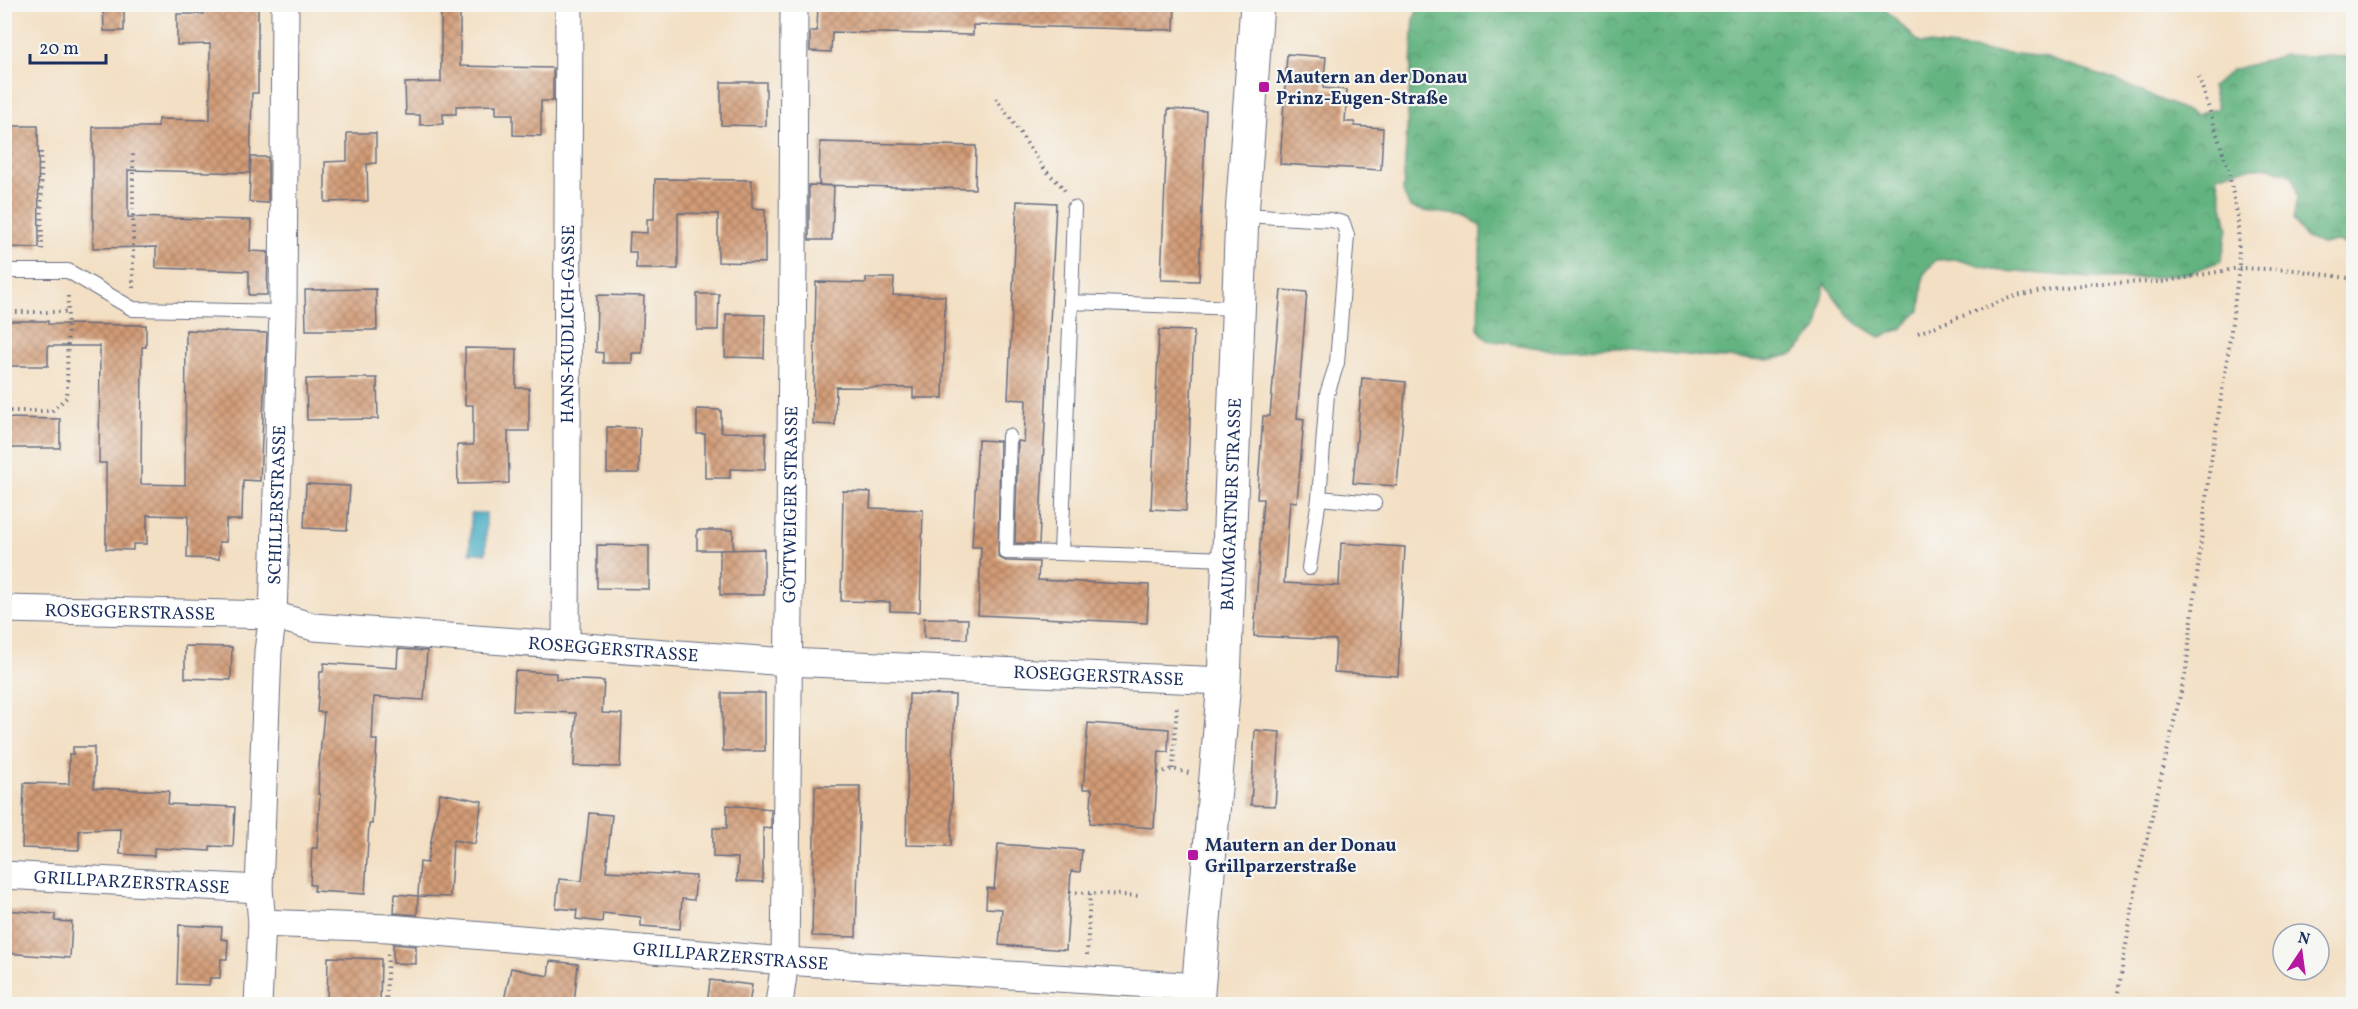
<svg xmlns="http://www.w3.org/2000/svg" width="2358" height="1009" font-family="Vollkorn,serif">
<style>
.forest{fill:url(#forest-crowns);stroke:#3e716e;stroke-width:1.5}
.water{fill:#40a9c1;stroke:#2e6c90;stroke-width:1.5}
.building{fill:url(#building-cross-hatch)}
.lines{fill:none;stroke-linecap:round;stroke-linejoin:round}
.lane-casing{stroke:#676d81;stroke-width:16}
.street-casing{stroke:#676d81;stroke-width:29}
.secondary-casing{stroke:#676d81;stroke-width:35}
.path{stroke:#676d81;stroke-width:4;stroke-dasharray:1.5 4.5;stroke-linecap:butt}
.lane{stroke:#fff;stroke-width:14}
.street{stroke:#fff;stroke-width:27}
.secondary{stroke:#fff;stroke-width:33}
.poi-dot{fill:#b5179e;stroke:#f6f6f2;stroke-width:2}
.labels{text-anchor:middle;stroke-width:4.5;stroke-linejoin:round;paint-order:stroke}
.poi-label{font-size:18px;font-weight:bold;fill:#1b2f5e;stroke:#f6f6f2;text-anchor:start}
.street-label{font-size:18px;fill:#1b2f5e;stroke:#f6f6f2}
</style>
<defs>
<pattern id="forest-crowns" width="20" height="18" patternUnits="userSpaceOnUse" patternTransform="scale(1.5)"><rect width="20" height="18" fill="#62b37f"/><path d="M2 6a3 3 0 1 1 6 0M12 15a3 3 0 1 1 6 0" fill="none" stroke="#50926b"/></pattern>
<pattern id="building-cross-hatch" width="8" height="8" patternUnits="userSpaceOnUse" patternTransform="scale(1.5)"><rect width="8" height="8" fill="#d29b76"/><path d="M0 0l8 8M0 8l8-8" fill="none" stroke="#aa7f64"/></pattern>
</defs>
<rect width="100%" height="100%" fill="#f6f6f2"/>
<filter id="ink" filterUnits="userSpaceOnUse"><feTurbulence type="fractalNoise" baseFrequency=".0167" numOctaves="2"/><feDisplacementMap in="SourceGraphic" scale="12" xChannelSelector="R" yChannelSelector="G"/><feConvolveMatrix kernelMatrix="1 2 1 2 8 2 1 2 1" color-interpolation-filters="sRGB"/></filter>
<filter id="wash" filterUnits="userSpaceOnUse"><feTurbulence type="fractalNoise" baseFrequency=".008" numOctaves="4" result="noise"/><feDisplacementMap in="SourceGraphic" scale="24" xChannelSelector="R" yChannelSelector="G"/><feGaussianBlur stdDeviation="1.35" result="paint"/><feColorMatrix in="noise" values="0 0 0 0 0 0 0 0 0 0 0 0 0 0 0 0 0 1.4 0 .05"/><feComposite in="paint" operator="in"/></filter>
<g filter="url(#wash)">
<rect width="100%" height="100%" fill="#f3dfc3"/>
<path class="forest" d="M1423,5H1880L1920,43L2044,57L2114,80L2196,115L2218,108L2212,87L2232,70L2284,55L2353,57V248L2339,242L2321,244L2304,237L2293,219L2298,198L2293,176L2270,167L2240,169L2217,176L2228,229L2221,261L2189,273L2150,278L2104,279L1993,270L1955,259L1936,260L1924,274L1920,311L1901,329L1881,337C1849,323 1845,311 1825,283L1818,329L1794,354L1770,360L1705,357L1611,347L1546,349L1487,340L1478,329L1481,227L1468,216L1424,211L1410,207L1403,192L1414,18L1419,7Z"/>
<path class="water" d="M471,513H486V553H470Z"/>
<g id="blocks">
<path class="building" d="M103,4H124V31H104Z
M204,4H258V93H252L250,173L128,170V217L251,220L250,251L268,252L267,295H249V271L156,268V247L93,248V127H158V119L210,120V44L177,45V14H204Z
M441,4H460V66L553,68V101H541V136L513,135V114H496V105L456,106V114H443V124L420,125V115H406L405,83L441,82Z
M818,4H1175L1174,30L973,25V35L832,32L831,52L810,51V31H817Z
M1287,54L1326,57L1323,88L1347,90L1345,122H1355L1354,126L1383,128L1381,170L1280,164Z
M721,82H766V126L721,125Z
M1168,109L1206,111L1199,281L1161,280Z
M4,126H38L39,248L4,247Z
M347,133H376V163L367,164L368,201L325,202V162L347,161Z
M820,142L976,146L975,189L819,185Z
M251,157H268V203L249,202Z
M655,179L752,180V208L765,209V263L718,262V214L678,213V269H636V252H629L630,232L647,233V219H654Z
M809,185L834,186L832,240H809Z
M1017,201L1056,203L1039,544L1015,543L1018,441L1024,442L1026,400L1008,399Z
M866,278H894L893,295L945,296L943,398H913V388L836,387L835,425L813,424L816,282L866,283Z
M376,289L377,330H306L305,290Z
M1281,290L1307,292L1297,418L1304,419L1297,502L1290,501L1284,583L1339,586L1341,543L1405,547L1398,676L1334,672L1336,640L1254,636L1263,499H1257L1263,416H1270Z
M697,294H719L718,330H697Z
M597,295L644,296L642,353H632V363H603V353L596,352Z
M726,314L765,315L764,358L725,357Z
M4,321H48V324L146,325V347H142L141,484L185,485L186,330L267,333L260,481L243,480L242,520H226V542H219V559L187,558L188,516L147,515V544H133V550L106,549V463H99L100,346H48V366H4Z
M1159,330L1194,331L1186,511L1151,509Z
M465,348L517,349L516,388H529V431H508L509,483L458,484L457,445H473V405H465Z
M341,378H377L378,419L307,420L306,379Z
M1362,378L1406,382L1397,486L1353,483Z
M697,409L721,410V432L766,433L765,470L730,469V478H705V434H697Z
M4,418L60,419V448H4Z
M607,427L640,428L639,473H607Z
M978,440L1000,441L998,557L1006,561L1039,562L1038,580L1149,585L1147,623L978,615L981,547H972Z
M306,484L350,486L347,530L304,528Z
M843,491L871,492L870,508L923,510L920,612L890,611V602L841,601Z
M697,530H733V550H697Z
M597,545L649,546V589L597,588Z
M764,549V595H720V550Z
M924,618L968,619L967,639L924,638Z
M185,646L232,647L231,680L185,678Z
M398,649L427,651L424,700L374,697L372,740H377L372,824H369L365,894L314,891L315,885H310L312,848H317L320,794H318L319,767L324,712H317L320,672H323L324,663L397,668Z
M515,671L556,673V679L604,681L602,713L622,714L620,767L574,766L576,713L513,711Z
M722,693H765V751H723Z
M909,694L955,695L951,846L906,845Z
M1088,723L1169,729L1168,752L1159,751L1154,828L1090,823L1092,789H1083Z
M1255,730L1280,732L1275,806L1251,805Z
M73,747H94V788L169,791L168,804L235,807L233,847L210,846V851L154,848V856L120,854L121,829L79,830V850L22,848L24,783L69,784V754H73Z
M815,786H860L856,937L812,936Z
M440,793L482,801L475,844L453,840L450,897L418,896L420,862L427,863Z
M727,805L771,809V829L763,828V882L737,881L738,858L713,857V828H727Z
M589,813L612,815L606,871L696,876L694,900L682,899L680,929L641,926V917L603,913L602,922L576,919L577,910L556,908L559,879L582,881Z
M998,844L1082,850L1080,872L1071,871L1066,950L999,945L1002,909L986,908L987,888L994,889Z
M395,894L418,896L417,915L394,913Z
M4,910L55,914V921L72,922L70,958L4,953Z
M179,925L222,927L221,939L228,940L227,959H221L220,978H210L209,985L177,984Z
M393,944L416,946V964L393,963Z
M328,957L381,959L380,1005H327Z
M550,961L578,964L574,1005H544L523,1000L522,1005H503L511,968L548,976Z
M710,980L752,985L749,1005H707Z"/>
</g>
</g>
<g filter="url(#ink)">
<use href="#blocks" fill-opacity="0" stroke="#676d81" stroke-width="1.5"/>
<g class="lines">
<g class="lane-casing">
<path id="lane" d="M1074,208L1071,302L1238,308
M1242,215L1331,220L1343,223L1347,235L1337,363L1327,394L1319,498L1309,568
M4,271H68L133,309L283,312
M1071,302L1061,553L1228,559
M1009,436L1006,552L1061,553
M1319,498L1374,503"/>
</g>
<g class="street-casing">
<g id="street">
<path id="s1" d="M4,609L273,615L314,627L787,662L1224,681"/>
<path id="s2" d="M566,644L569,4"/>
<path id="s3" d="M4,875L259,889"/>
<path id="s4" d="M262,923L388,928L785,961L1199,987"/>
<path id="s5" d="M258,1004L262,923L259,889L268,651L273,615L283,312L285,4"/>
<path id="s6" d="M779,1004L785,961L793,262L794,4"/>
</g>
</g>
<g class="secondary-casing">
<g id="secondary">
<path id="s7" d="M1197,1004L1224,681L1242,215L1257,4"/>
</g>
</g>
<path class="path" d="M996,98C1013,121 1027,145 1044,168C1051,177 1061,183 1066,193
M41,152L42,252
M133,288V152
M4,312H67
M1918,333L2012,297L2051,289L2096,283L2162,282L2239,268L2295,270L2354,279
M4,411H52L67,397L68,293
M1173,769L1177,704
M1158,773L1173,769L1189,773
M1070,892L1140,896
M1087,955L1090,893
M386,1004L388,953
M2116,1004L2137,881L2186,670L2209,473L2227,361L2239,268L2238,219L2228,169L2198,74"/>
<use href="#lane" class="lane"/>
<use href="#street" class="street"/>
<use href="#secondary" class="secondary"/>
</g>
</g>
<g class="poi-dot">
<rect x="1258" y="81" width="12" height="12" rx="3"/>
<rect x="1187" y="849" width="12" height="12" rx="3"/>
</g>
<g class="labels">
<g class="poi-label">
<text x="1276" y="83">Mautern an der Donau<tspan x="1276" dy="21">Prinz-Eugen-Straße</tspan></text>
<text x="1205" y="851">Mautern an der Donau<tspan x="1205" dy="21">Grillparzerstraße</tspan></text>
</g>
<g class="street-label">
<text dy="6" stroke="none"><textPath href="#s2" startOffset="320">HANS-KUDLICH-GASSE</textPath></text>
<text dy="6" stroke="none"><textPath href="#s5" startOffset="500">SCHILLERSTRASSE</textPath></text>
<text dy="6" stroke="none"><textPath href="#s6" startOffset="500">GÖTTWEIGER STRASSE</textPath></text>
<text dy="6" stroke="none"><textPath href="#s7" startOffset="501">BAUMGARTNER STRASSE</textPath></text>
<text dy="6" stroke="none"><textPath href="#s1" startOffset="126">ROSEGGERSTRASSE</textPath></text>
<text dy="6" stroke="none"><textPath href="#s1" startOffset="612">ROSEGGERSTRASSE</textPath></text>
<text dy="6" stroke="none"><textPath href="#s1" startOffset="1098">ROSEGGERSTRASSE</textPath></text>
<text dy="6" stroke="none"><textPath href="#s3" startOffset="128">GRILLPARZERSTRASSE</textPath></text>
<text dy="6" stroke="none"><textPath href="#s4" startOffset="470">GRILLPARZERSTRASSE</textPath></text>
</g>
</g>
<rect width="2358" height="1009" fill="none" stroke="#f6f6f2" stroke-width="24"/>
<g transform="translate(2301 952) rotate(13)"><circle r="28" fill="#f6f6f2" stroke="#9ea6b7" stroke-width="1.5"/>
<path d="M0-4.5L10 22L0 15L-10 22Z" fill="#b5179e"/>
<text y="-9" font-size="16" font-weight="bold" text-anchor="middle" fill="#1b2f5e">N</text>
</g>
<path d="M30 54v9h76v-9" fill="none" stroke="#1b2f5e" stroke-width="3"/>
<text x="39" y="54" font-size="18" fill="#1b2f5e" stroke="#f6f6f2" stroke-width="4.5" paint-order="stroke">20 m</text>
</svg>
